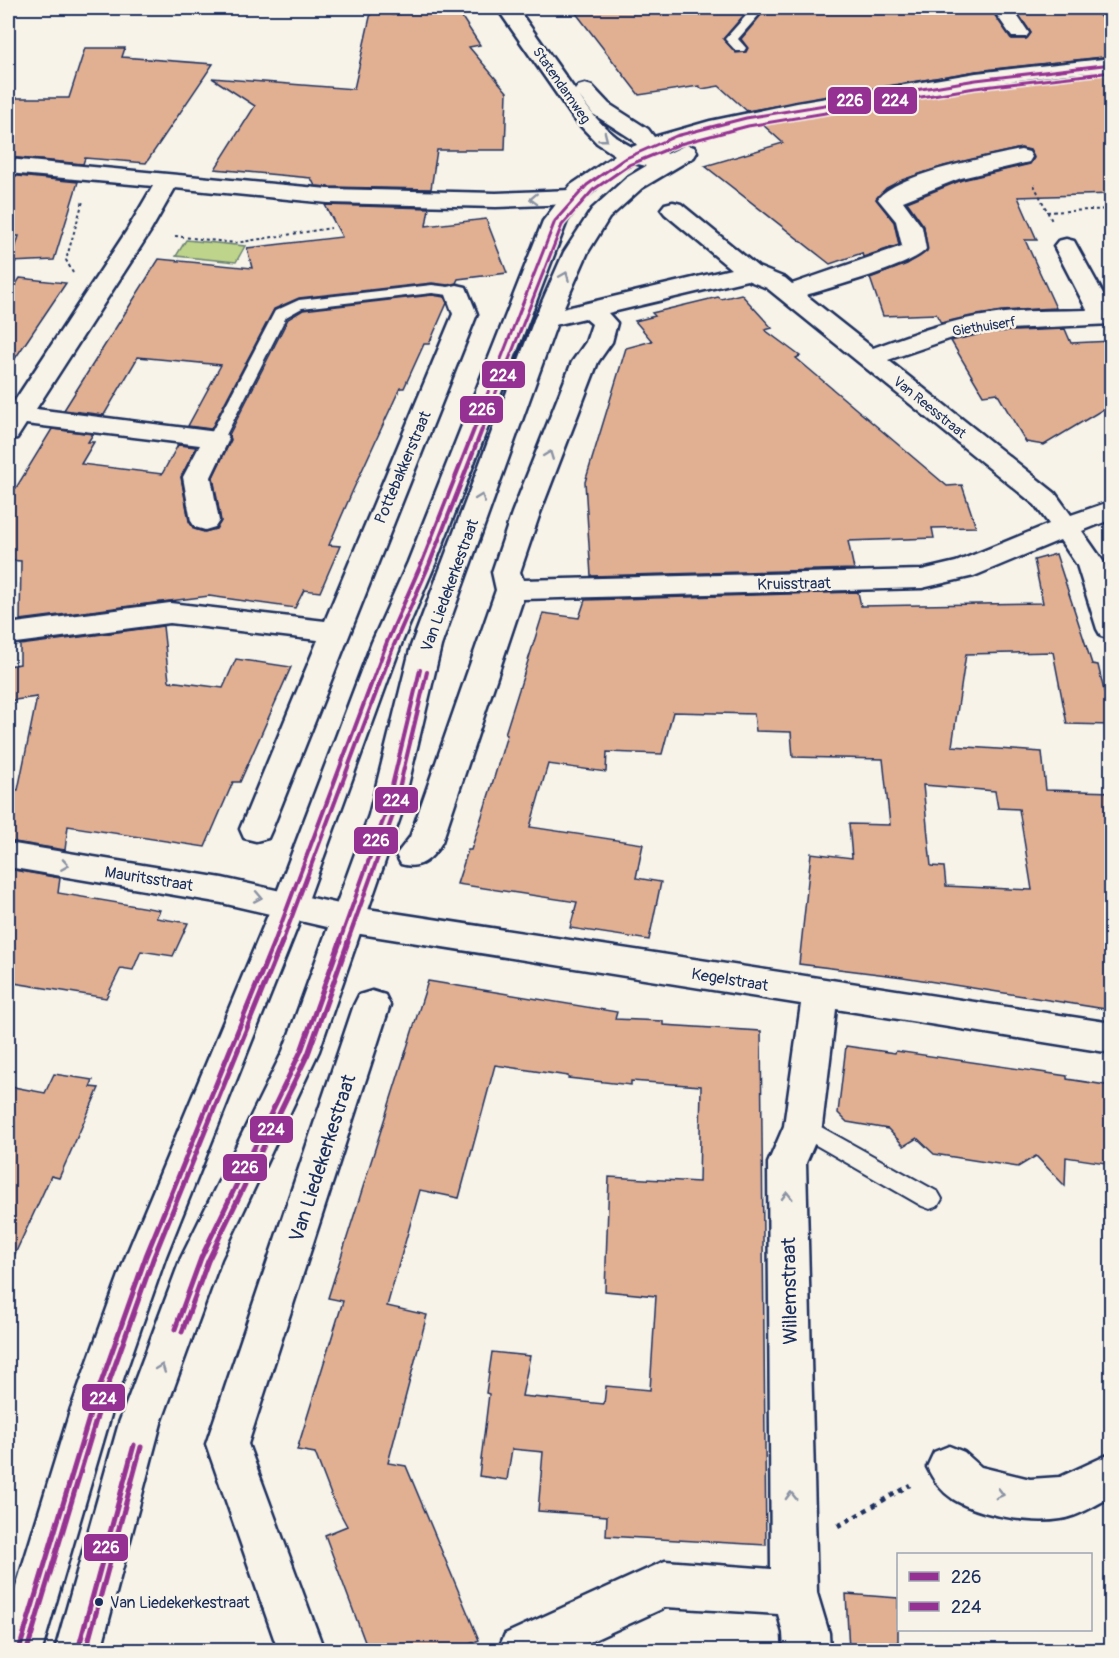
<svg xmlns="http://www.w3.org/2000/svg" width="1119" height="1658" font-family="Pangolin,sans-serif">
<style>
.green{fill:#bdd48a;stroke:#6c8274;stroke-width:1.5}
.building{fill:#e1b093;stroke:#1b2f5e;stroke-width:1.5;fill-rule:evenodd}
.lines{fill:none;stroke-linecap:round;stroke-linejoin:round}
.lane-casing{stroke:#1b2f5e;stroke-width:4}
.street-casing{stroke:#1b2f5e;stroke-width:5}
.secondary-casing{stroke:#1b2f5e;stroke-width:5}
.path-far1{stroke:#1b2f5e;stroke-width:2;stroke-dasharray:3 3;stroke-linecap:butt}
.path{stroke:#1b2f5e;stroke-width:4.5;stroke-dasharray:5 5;stroke-linecap:butt}
.lane{fill:#f7f3e8;fill-rule:evenodd}
.street{fill:#f7f3e8;fill-rule:evenodd}
.secondary{fill:#f7f3e8;fill-rule:evenodd}
.bus-1-far2-casing{stroke:#f7f3e8;stroke-width:6}
.bus-1-far1-casing{stroke:#f7f3e8;stroke-width:8}
.bus-1-casing{stroke:#f7f3e8;stroke-width:10}
.bus-2-far2-casing{stroke:#f7f3e8;stroke-width:6}
.bus-2-far1-casing{stroke:#f7f3e8;stroke-width:8}
.bus-2-casing{stroke:#f7f3e8;stroke-width:10}
.bus-1-far2{stroke:#953192;stroke-width:3}
.bus-1-far1{stroke:#953192;stroke-width:4}
.bus-1{stroke:#953192;stroke-width:5}
.bus-2-far2{stroke:#953192;stroke-width:3}
.bus-2-far1{stroke:#953192;stroke-width:4}
.bus-2{stroke:#953192;stroke-width:5}
.oneway{stroke:#8991a3}
.bus-dot{fill:#1b2f5e;stroke:#f7f3e8;stroke-width:2}
.labels{text-anchor:middle;stroke-width:5;stroke-linejoin:round;paint-order:stroke}
.far-street-label{font-size:14px;fill:#1b2f5e;stroke:#f7f3e8}
.street-label{font-size:16px;fill:#1b2f5e;stroke:#f7f3e8}
.near-bus-label{font-size:16px;fill:#1b2f5e;stroke:#f7f3e8;text-anchor:start}
.near-street-label{font-size:20px;fill:#1b2f5e;stroke:#f7f3e8}
.line-badge{stroke:#f7f3e8;stroke-width:2}
.badge-label{font-size:16px;text-anchor:middle;font-weight:bold;fill:#fff}
</style>
<rect width="100%" height="100%" fill="#f7f3e8"/>
<filter id="ink" filterUnits="userSpaceOnUse"><feTurbulence type="fractalNoise" baseFrequency=".0167" numOctaves="2"/><feDisplacementMap in="SourceGraphic" scale="12" xChannelSelector="R" yChannelSelector="G"/><feConvolveMatrix kernelMatrix="1 2 1 2 8 2 1 2 1" color-interpolation-filters="sRGB"/></filter>
<g filter="url(#ink)">
<path class="green" d="M186,240L245,246L236,262L176,256Z"/>
<path class="building" d="M372,8H387L392,15L456,8L480,45L469,47L507,92L505,150H437L431,189L328,187L315,186L311,178L215,169L255,106L212,78L354,89Z
M572,8H750L723,39L736,53L746,52L748,48L741,39L767,8H990L1012,39H1026L1031,33L1014,8H1093L1112,31V56L976,71L747,111L719,86L702,89L699,86L639,95Z
M85,48H125L122,57L213,64L146,163L85,158L83,164L8,157V98H69Z
M1112,72V194L1018,197L1037,240H1025L1056,308L1001,311L941,323L936,314L883,316L870,278L907,264L927,251L924,226L907,202L962,180L1030,164L1034,158L1030,150L1021,148L944,166L902,180L886,188L876,199L894,222L899,245L863,257L862,253L830,264L705,166L783,143L762,124L976,88Z
M8,175L78,182L54,260L11,262L19,236H8Z
M325,205L429,208L426,226L486,219L507,273L458,279L456,283L448,285L432,283L299,298L274,309L211,429L188,426L221,365L138,357L104,415L64,410L159,259L252,268L247,248L342,237Z
M20,278L66,283L8,369V296Z
M741,294L772,328L765,330L800,356L796,358L947,486L962,485L976,527L932,528L934,538L848,541L854,569L591,576L585,482L626,348L652,341L635,321L655,316L652,313L718,297L721,299Z
M432,295L444,297L447,303L429,344H424L404,388H400L353,490L329,545L340,546L320,592L304,590L295,608L209,596L20,620L21,561L8,560V487L16,488L52,429L93,434L88,442H94L81,464L162,474L178,445L196,447L181,477L189,521L194,529L204,532L216,529L221,521L213,477L231,440L229,435L288,319L303,310Z
M1065,329L1071,343L1112,341V404L1044,445L1026,442L997,393L983,395L951,341L989,332Z
M1056,554L1092,664L1098,665L1112,725L1067,724L1053,652L966,654L952,746L1042,752L1046,790L1112,792V1010L903,977L799,964L811,853L852,858L849,824L890,825L883,759L793,757L791,732L756,731L754,714L673,712L662,754L607,752L606,772L548,764L530,827L643,844L636,878L661,882L649,940L570,928L577,902L457,884L468,850H471L490,791L507,735L505,734L543,613L579,618L585,600L858,592L861,606L1043,603L1034,560ZM923,785L995,791L998,808L1019,809L1032,890L946,886L944,867L931,866Z
M163,626L169,681L223,688L236,659L291,667L240,782H233L205,847L68,826L65,850L8,841V789L18,790L37,697L8,701V666L20,664V645Z
M8,869L60,878L58,893L160,910L156,918L188,923L173,956L141,951L133,970L121,968L106,998L8,982Z
M428,981L617,1012L615,1019L663,1021V1025L761,1031L766,1545L606,1536L607,1516L538,1511L543,1452L512,1449L507,1480L479,1476L489,1394L486,1393L492,1352L530,1356L522,1396L604,1404L606,1386L650,1390L656,1296L605,1291L609,1177L699,1182L701,1086L631,1081V1085L568,1078V1076L495,1065L459,1198L420,1190L387,1306L427,1315L388,1463L406,1466L479,1640L455,1650H368L325,1535L347,1526L333,1500L315,1453L297,1450L343,1301L328,1298Z
M846,1046L895,1053L896,1051L1067,1076V1079L1112,1086V1164L1066,1157L1065,1186L1036,1156L1018,1167L934,1154L917,1138L904,1146L888,1129L847,1122L838,1113Z
M54,1074L93,1080L90,1087L99,1088L59,1178L51,1176L8,1269V1086L45,1093Z
M846,1594L898,1598V1650H849Z"/>
<g class="lines">
<g class="lane-casing">
<path id="lane" d="M753,8H765L738,39L746,48L744,51H736L725,39Z
M432,285L457,288L464,292L457,296L432,293L302,308L286,317L224,439L222,442H210L208,439L275,311L299,300Z
M803,1117L938,1192L942,1199L938,1206L930,1209L922,1206L795,1133L792,1126L795,1119Z"/>
</g>
<g class="street-casing">
<path id="street" d="M992,8H1012L1029,33L1026,37H1012Z
M1021,150L1029,152L1032,157L1029,162L961,178L903,201L922,227L926,249C915,265 829,288 806,295L873,348C911,334 949,320 989,315C1022,310 1055,311 1087,310L1054,246L1058,241L1066,239L1074,241L1112,310V324L989,330L955,337L888,360L1055,493L1071,515L1112,501V519L1082,531L1105,564L1112,583V639L1101,636L1097,629L1077,565L1060,540L974,576L922,588L523,599L442,842C432,859 421,870 401,864L396,855L410,837L496,590L492,572L512,513L572,362L586,342L592,324L585,318L546,327L537,325L534,320L537,315L731,269L665,214L661,209L665,204L673,202L681,204L758,267L785,278L792,284L902,246L896,221L878,199C894,175 991,156 1021,150ZM747,280L767,288L1035,505L1049,524L956,562L922,570L523,580L520,572L540,513L598,362L612,342L617,323L608,313Z
M8,159L328,189L496,193L571,190L579,192L582,197L579,202L571,204L496,207L328,203L175,188L150,232L36,409L225,433L229,439L211,477L219,521L215,527L205,530L195,527L191,521L183,477L200,445L26,424L17,438L8,440V411L126,232L153,186L8,173Z
M457,285L466,287L477,314L272,829L268,838L256,841L244,838L240,829L318,640L170,623L8,644V624L170,603L325,621L453,314L445,292L448,287Z
M8,843L222,878L348,906L1112,1023V1053L836,1009L822,1126L806,1163L817,1593L829,1633L830,1650H784L783,1633L778,1614L666,1607L572,1650H498L505,1634L665,1561L771,1569L768,1163L784,1126L801,1004L348,932L222,903L8,867Z
M372,991L385,995L390,1005L248,1444L324,1650H278L206,1444L354,1005L359,995Z
M949,1446L964,1452L981,1467L1030,1479L1060,1477L1112,1453V1497C1096,1504 1078,1517 1061,1519C1030,1524 979,1515 953,1499C941,1491 933,1480 927,1467L934,1452Z"/>
</g>
<g class="secondary-casing">
<path id="secondary" d="M497,8H517L575,90L578,86L585,84L592,86L609,104L648,129L654,137L710,121L797,103L976,73L1112,58V70C1020,77 931,93 841,108C781,119 720,127 664,149L667,154L686,145L694,147L697,152L694,157L642,188L609,218L588,252L558,320L441,646L401,815L319,1051L221,1259L161,1423L101,1650H55L119,1423L181,1258L283,1051L369,815L411,646L534,320L564,252L592,209L626,178L646,166L634,163C606,178 585,195 567,221L436,562L402,642L307,903L166,1256L113,1408L42,1650H8V1613L71,1408L126,1256L273,903L372,642L408,562L543,221L571,185L615,155L597,143L574,119ZM579,96L593,114L632,139L637,145L632,147C609,135 593,116 579,96Z"/>
</g>
<path class="path-far1" d="M1034,185L1052,221
M1047,212L1112,209
M175,236L235,243L331,228
M73,273L66,260L83,201"/>
<path class="path" d="M838,1526L910,1485"/>
<use href="#lane" class="lane"/>
<use href="#street" class="street"/>
<use href="#secondary" class="secondary"/>
<g class="bus-1-far2-casing">
<path id="bus-1-far2" d="M483,405L555,221L587,185L624,159L676,136L746,118L976,80L1112,64"/>
</g>
<g class="bus-1-far1-casing">
<path id="bus-1-far1" d="M274,943L387,642L422,562L484,404
M339,943L385,815L420,670"/>
</g>
<g class="bus-1-casing">
<path id="bus-1" d="M175,1329L201,1258L301,1051L340,942
M19,1650L92,1408L146,1256L274,942
M78,1650L134,1445"/>
</g>
<g class="bus-2-far2-casing">
<path id="bus-2-far2" d="M491,405L562,225L593,190L629,165L680,144L748,126L975,88L1112,72"/>
</g>
<g class="bus-2-far1-casing">
<path id="bus-2-far1" d="M282,943L394,645L429,565L492,404
M347,943L392,818L427,672"/>
</g>
<g class="bus-2-casing">
<path id="bus-2" d="M182,1332L208,1261L308,1054L348,942
M27,1650L99,1410L153,1259L282,942
M86,1650L141,1447"/>
</g>
<use href="#bus-1-far2" class="bus-1-far2"/>
<use href="#bus-1-far1" class="bus-1-far1"/>
<use href="#bus-1" class="bus-1"/>
<use href="#bus-2-far2" class="bus-2-far2"/>
<use href="#bus-2-far1" class="bus-2-far1"/>
<use href="#bus-2" class="bus-2"/>
</g>
<defs><path id="oneway-chevron" d="M-2-3.5L2.5 0L-2 3.5" fill="none" stroke-width="1.6" stroke-linecap="round" stroke-linejoin="round" transform="scale(1.5)"/></defs>
<g class="oneway">
<use href="#oneway-chevron" transform="translate(604 138) rotate(38)"/>
<use href="#oneway-chevron" transform="translate(534 199) rotate(178)"/>
<use href="#oneway-chevron" transform="translate(565 276) rotate(-67)"/>
<use href="#oneway-chevron" transform="translate(549 455) rotate(-69)"/>
<use href="#oneway-chevron" transform="translate(481 498) rotate(-70)"/>
<use href="#oneway-chevron" transform="translate(65 865) rotate(9)"/>
<use href="#oneway-chevron" transform="translate(258 897) rotate(11)"/>
<use href="#oneway-chevron" transform="translate(787 1196) rotate(-91)"/>
<use href="#oneway-chevron" transform="translate(161 1368) rotate(-70)"/>
<use href="#oneway-chevron" transform="translate(1000 1494) rotate(15)"/>
<use href="#oneway-chevron" transform="translate(791 1496) rotate(-91)"/>
</g>
</g>
<circle class="bus-dot" cx="99" cy="1602" r="5"/>
<g class="labels">
<g class="far-street-label">
<text transform="translate(562 85) rotate(55)" y="5">Statendamweg</text>
<text transform="translate(984 326) rotate(-9)" y="5">Giethuiserf</text>
<text transform="translate(930 407) rotate(39)" y="5">Van Reesstraat</text>
</g>
<g class="street-label">
<text transform="translate(402 467) rotate(-67)" y="6">Pottebakkerstraat</text>
<text transform="translate(794 583) rotate(-1)" y="6">Kruisstraat</text>
<text transform="translate(449 585) rotate(-70)" y="6">Van Liedekerkestraat</text>
<text transform="translate(149 878) rotate(9)" y="6">Mauritsstraat</text>
<text transform="translate(730 979) rotate(9)" y="6">Kegelstraat</text>
</g>
<g class="near-bus-label">
<text x="110" y="1608">Van Liedekerkestraat</text>
</g>
<g class="near-street-label">
<text transform="translate(322 1158) rotate(-72)" y="7">Van Liedekerkestraat</text>
<text transform="translate(789 1291) rotate(-91)" y="7">Willemstraat</text>
</g>
</g>
<g class="line-badge">
<rect x="873" y="86" width="45" height="29" rx="6" fill="#953192"/>
<rect x="827" y="86" width="45" height="29" rx="6" fill="#953192"/>
<rect x="481" y="360" width="45" height="29" rx="6" fill="#953192"/>
<rect x="459" y="395" width="45" height="29" rx="6" fill="#953192"/>
<rect x="374" y="786" width="45" height="28" rx="6" fill="#953192"/>
<rect x="353" y="826" width="46" height="29" rx="6" fill="#953192"/>
<rect x="249" y="1115" width="45" height="29" rx="6" fill="#953192"/>
<rect x="222" y="1153" width="46" height="29" rx="6" fill="#953192"/>
<rect x="81" y="1383" width="45" height="29" rx="6" fill="#953192"/>
<rect x="83" y="1533" width="46" height="29" rx="6" fill="#953192"/>
</g>
<g class="badge-label">
<text x="895" y="106">224</text>
<text x="850" y="106">226</text>
<text x="503" y="381">224</text>
<text x="482" y="415">226</text>
<text x="396" y="806">224</text>
<text x="376" y="846">226</text>
<text x="271" y="1135">224</text>
<text x="245" y="1173">226</text>
<text x="103" y="1404">224</text>
<text x="106" y="1553">226</text>
</g>
<rect width="1119" height="1658" fill="none" stroke="#f7f3e8" stroke-width="30"/>
<rect x="15" y="15" width="1089" height="1628" fill="none" stroke="#1b2f5e" stroke-width="2" filter="url(#ink)"/>
<rect x="897" y="1553" width="195" height="78" fill="#f7f3e8" stroke="#9fa5b1" stroke-width="1.5"/>
<rect x="909" y="1572" width="30" height="9" fill="#953192" stroke="#9fa5b1" stroke-width="1.5"/>
<text x="951" y="1583" font-size="18" fill="#1b2f5e">226</text>
<rect x="909" y="1602" width="30" height="9" fill="#953192" stroke="#9fa5b1" stroke-width="1.5"/>
<text x="951" y="1613" font-size="18" fill="#1b2f5e">224</text>
</svg>
